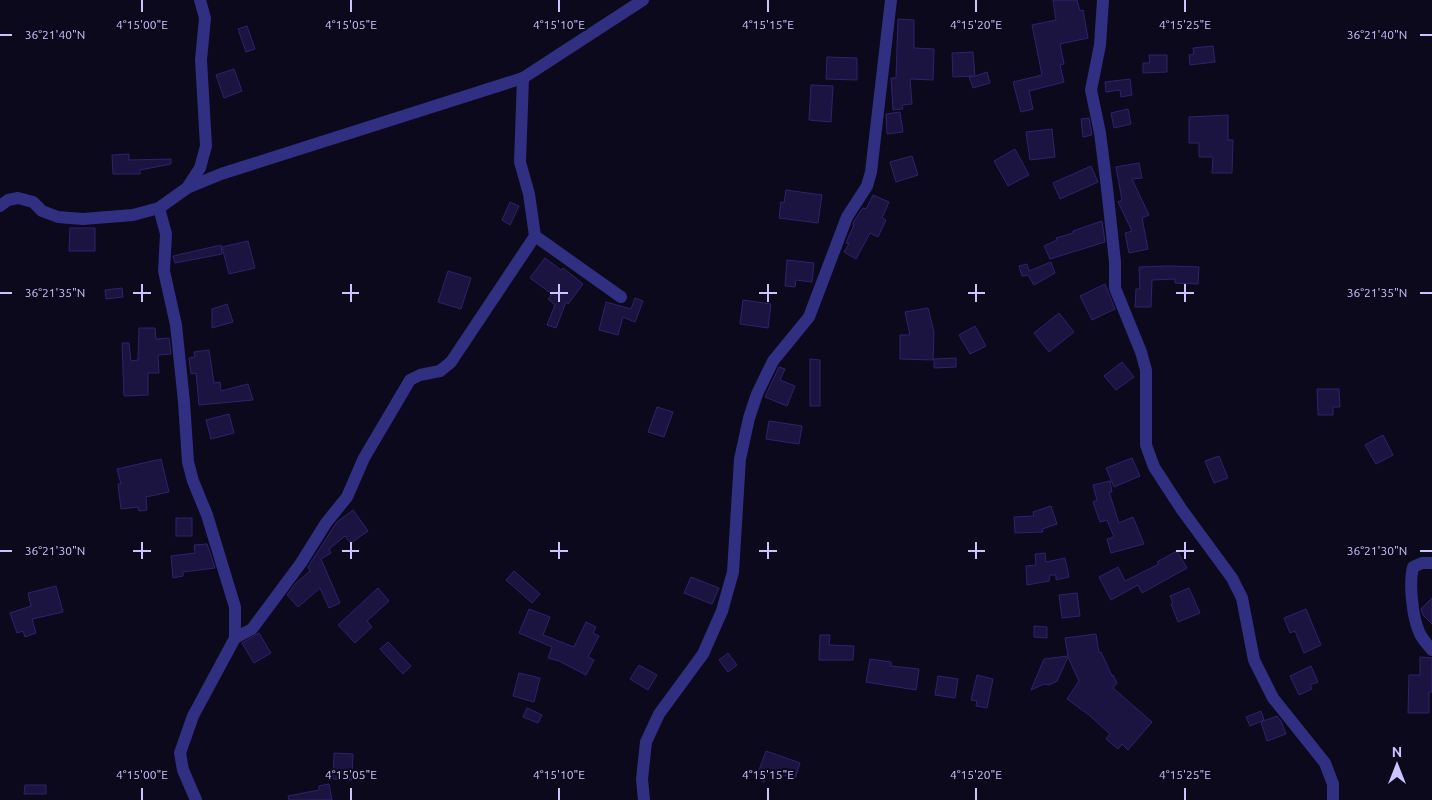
<svg xmlns="http://www.w3.org/2000/svg" width="1432" height="800" viewBox="0 0 1432 800" font-family="Ubuntu,sans-serif">
  <style>
    .building { fill: #1b1340; stroke: #30226e }
    .lines { fill: none; stroke-linecap: round; stroke-linejoin: round }
    .minor { stroke: #302f81; stroke-width: 12 }
    .ticks { fill: none; stroke: #cbc5ff; stroke-width: 2 }
    .ticks-label { font-size: 12px; text-anchor: middle; fill: #cbc5ff; stroke: #0c091d; stroke-width: 4; stroke-linejoin: round; paint-order: stroke }
  </style>
  <rect width="100%" height="100%" fill="#0c091d"/>
  <g class="building">
    <path d="M1053,0H1077L1080,11L1083,10L1088,38L1060,44L1064,64L1060,65L1064,82L1029,91L1033,109L1021,112L1013,82L1042,75L1032,25L1056,20Z"/>
    <path d="M898,19L914,20V48L934,49L933,80L910,79L912,104L902,105L903,109L893,110L891,78H896Z"/>
    <path d="M247,26L255,49L246,52L238,29Z"/>
    <path d="M1213,46L1215,62L1190,65L1189,55L1194,54L1193,48Z"/>
    <path d="M973,52L975,76L987,72L990,83L973,88L969,77L974,76L953,77L952,53Z"/>
    <path d="M1149,55H1167V72L1143,73V63H1150Z"/>
    <path d="M827,57L857,58V80L826,79Z"/>
    <path d="M234,69L242,91L224,98L216,75Z"/>
    <path d="M1130,79L1132,95L1121,97L1120,90L1106,92L1105,82Z"/>
    <path d="M811,85L833,86L831,122L809,120Z"/>
    <path d="M1128,109L1131,124L1114,128L1111,113Z"/>
    <path d="M900,112L903,132L887,134L886,114Z"/>
    <path d="M1228,115V140H1233L1232,173H1212L1213,157H1199V143H1189V117Z"/>
    <path d="M1089,118L1092,135L1083,137L1081,119Z"/>
    <path d="M1052,129L1055,157L1030,160L1026,132Z"/>
    <path d="M1015,149L1029,175L1008,186L994,161Z"/>
    <path d="M129,154V160L171,159V164L140,170V174H113L112,155Z"/>
    <path d="M912,156L918,175L896,182L890,162Z"/>
    <path d="M1139,163L1142,178L1132,179L1149,215L1142,218L1148,249L1129,253L1125,233L1132,231L1118,202L1122,200L1116,167Z"/>
    <path d="M1091,166L1098,182L1060,199L1053,183Z"/>
    <path d="M786,190L822,195L818,223L779,218L781,202L784,203Z"/>
    <path d="M873,195L889,202L882,218L886,220L878,237L870,233L856,259L844,252L849,244L846,243L854,225H853L854,221L863,208L866,209Z"/>
    <path d="M510,202L519,206L510,225L502,220Z"/>
    <path d="M1102,221L1105,242L1050,259L1044,246L1057,240L1056,238L1073,233V231Z"/>
    <path d="M70,228H95V251H69Z"/>
    <path d="M248,241L255,268L229,274L222,247Z"/>
    <path d="M221,245L222,254L175,263L173,256Z"/>
    <path d="M545,258L561,270L563,268L583,284L568,304L566,302L556,328L547,325L555,305L548,299L552,294L530,278Z"/>
    <path d="M787,260L814,263L812,282L796,280L795,287L785,286Z"/>
    <path d="M1051,262L1055,273L1034,285L1028,275L1022,276L1019,266L1027,264L1029,271Z"/>
    <path d="M1168,266L1199,267L1198,284L1175,283V279L1152,280L1151,307H1135L1136,289H1140L1139,267Z"/>
    <path d="M448,271L471,278L461,309L438,302Z"/>
    <path d="M1105,284L1115,309L1092,320L1080,296Z"/>
    <path d="M122,288L123,297L106,299L105,290Z"/>
    <path d="M635,298L643,301L635,322L623,317L618,335L599,330L606,302L631,309Z"/>
    <path d="M743,300L771,304L768,328L740,324Z"/>
    <path d="M227,304L233,322L212,328V309Z"/>
    <path d="M928,308L934,332L933,360L900,359V335H910L905,312Z"/>
    <path d="M1059,313L1074,332L1049,352L1034,333Z"/>
    <path d="M975,326L986,346L970,354L959,335Z"/>
    <path d="M139,328H155L156,339L169,338L171,354L158,355L159,373H148V395L124,396L122,343H129L131,361L138,360Z"/>
    <path d="M209,350L214,383L220,382L221,391L248,384L253,400L199,405L196,373L191,374L189,358L195,357L194,352Z"/>
    <path d="M956,358V367L934,368V359Z"/>
    <path d="M810,359L820,360V406H810Z"/>
    <path d="M1122,362L1134,377L1116,390L1104,376Z"/>
    <path d="M779,367L785,369L780,380L795,386L787,406L765,397Z"/>
    <path d="M1317,389H1339L1340,407H1333V415H1318Z"/>
    <path d="M657,407L673,412L664,437L648,432Z"/>
    <path d="M229,414L234,433L211,439L206,420Z"/>
    <path d="M769,421L802,426L799,444L766,439Z"/>
    <path d="M1383,435L1393,455L1376,464L1365,445Z"/>
    <path d="M1219,456L1228,478L1214,483L1205,461Z"/>
    <path d="M1132,458L1140,476L1114,487L1106,468Z"/>
    <path d="M161,459L169,492L146,497L147,510L139,511L138,507L121,509L118,484H121L117,469Z"/>
    <path d="M1110,481L1112,492H1109L1119,523L1133,517L1144,544L1111,553L1107,539L1114,537L1107,520L1100,522L1093,502L1097,500L1093,485Z"/>
    <path d="M1051,506L1057,524L1042,529L1043,532L1015,533L1014,517L1034,516L1033,512Z"/>
    <path d="M353,510L368,531L351,543L345,536L329,549L331,553L321,559L340,603L329,608L320,588L298,607L287,595L296,583L310,571L308,567L333,528L337,522Z"/>
    <rect x="176" y="518" width="16" height="18"/>
    <path d="M207,544L215,568L183,572V576L173,578L171,556L195,553L194,545Z"/>
    <path d="M1177,551L1187,568L1142,593L1138,585L1111,600L1099,577L1118,567L1125,581L1159,564L1157,562Z"/>
    <path d="M1045,553L1046,562L1065,558L1069,577L1056,580V575H1050L1049,581L1027,585L1026,566L1036,565L1035,554Z"/>
    <path d="M514,571L540,594L532,603L506,580Z"/>
    <path d="M691,577L719,588L712,604L684,593Z"/>
    <path d="M56,586L63,612L32,619L36,633L25,637L23,631L17,633L10,613L31,606L28,593Z"/>
    <path d="M378,588L389,601L367,621L372,627L355,643L338,625Z"/>
    <path d="M1189,588L1200,613L1178,622L1171,604L1173,603L1170,596Z"/>
    <path d="M1077,593L1080,616L1062,618L1059,595Z"/>
    <path d="M1432,598V624L1423,615L1421,609Z"/>
    <path d="M529,609L550,617L543,635L574,647L586,622L596,627L593,633L599,636L588,657L594,660L586,675L559,661L548,658L552,647L519,633Z"/>
    <path d="M1306,609L1321,645L1304,653L1295,631L1290,633L1284,618Z"/>
    <path d="M1034,626L1047,627V638L1034,637Z"/>
    <path d="M259,633L271,653L254,663L242,643Z"/>
    <path d="M1096,634L1099,653L1101,652L1112,676L1113,675L1117,683L1113,688L1152,722L1128,750L1122,744L1118,749L1106,739L1110,734L1089,715L1067,699L1079,681L1068,657L1057,681L1049,685L1044,684L1031,690L1044,659L1068,656L1065,638Z"/>
    <path d="M820,635H830L829,645L854,646L853,660H819Z"/>
    <path d="M388,642L411,666L403,674L380,649Z"/>
    <path d="M728,653L737,665L728,672L719,660Z"/>
    <path d="M1420,657L1432,658V692H1429V713H1408L1409,675H1420Z"/>
    <path d="M870,659L891,662V666L919,669L916,690L866,682Z"/>
    <path d="M639,665L657,675L648,690L630,679Z"/>
    <path d="M1311,666L1318,682L1310,685L1312,689L1299,695L1290,676Z"/>
    <path d="M519,673L540,678L534,702L513,696Z"/>
    <path d="M977,675L993,679L987,708L976,706L977,701L971,700Z"/>
    <path d="M938,676L958,679L955,698L935,695Z"/>
    <path d="M527,708L542,715L538,723L523,717Z"/>
    <path d="M1261,711L1264,720L1250,726L1246,717Z"/>
    <path d="M1277,716L1281,721L1286,734L1267,741L1261,722Z"/>
    <path d="M766,751L800,763L795,779L769,770L764,782L756,778Z"/>
    <path d="M334,753L353,754L352,780L333,779Z"/>
    <path d="M329,784L332,800H289L288,796L319,790V786Z"/>
    <path d="M25,785H46V794H24Z"/>
  </g>
  <g class="lines">
    <g class="minor">
      <path d="M1103,0L1100,45L1091,90L1100,133L1107,188L1115,262V288L1141,352L1146,370V445L1154,467L1182,510L1232,578L1242,598L1254,660L1273,698L1325,763L1333,784V800"/>
      <path d="M523,78L520,162L529,194L535,236L621,297"/>
      <path d="M187,188L221,174L523,78L643,0"/>
      <path d="M0,206L8,200L18,198L33,202L42,211L58,217L83,219L133,215L159,208L187,188L200,168L206,146L201,60L205,18L200,0"/>
      <path d="M159,208L166,234L164,271L176,325L184,402L188,462L193,481L207,515L235,607V638L193,716L180,753L183,770L196,800"/>
      <path d="M1432,563H1422L1413,567C1409,584 1412,617 1420,634C1423,640 1428,645 1432,650"/>
      <path d="M235,638L252,629L301,563L326,523L347,497L364,458L410,380L420,375L440,371L451,362L535,236"/>
      <path d="M644,800L642,779L646,742L659,714L703,654L722,611L733,572L740,459L749,418L757,394L773,361L809,317L847,217L867,186L871,172L891,0"/>
    </g>
  </g>
  <path class="ticks" d="M142,0V12M351,0V12M559,0V12M768,0V12M976,0V12M1185,0V12M0,35H12M1420,35H1432M142,284V302M351,284V302M559,284V302M768,284V302M976,284V302M1185,284V302M0,293H12M133,293H151M342,293H359M550,293H568M759,293H777M968,293H985M1176,293H1194M1420,293H1432M142,542V559M351,542V559M559,542V559M768,542V559M976,542V559M1185,542V559M0,551H12M133,551H151M342,551H359M550,551H568M759,551H777M968,551H985M1176,551H1194M1420,551H1432M142,788V800M351,788V800M559,788V800M768,788V800M976,788V800M1185,788V800"/>
  <g class="ticks-label">
    <text x="142" y="29">4°15'00"E</text>
    <text x="351" y="29">4°15'05"E</text>
    <text x="559" y="29">4°15'10"E</text>
    <text x="768" y="29">4°15'15"E</text>
    <text x="976" y="29">4°15'20"E</text>
    <text x="1185" y="29">4°15'25"E</text>
    <text x="55" y="39">36°21'40"N</text>
    <text x="1377" y="39">36°21'40"N</text>
    <text x="55" y="297">36°21'35"N</text>
    <text x="1377" y="297">36°21'35"N</text>
    <text x="55" y="555">36°21'30"N</text>
    <text x="1377" y="555">36°21'30"N</text>
    <text x="142" y="779">4°15'00"E</text>
    <text x="351" y="779">4°15'05"E</text>
    <text x="559" y="779">4°15'10"E</text>
    <text x="768" y="779">4°15'15"E</text>
    <text x="976" y="779">4°15'20"E</text>
    <text x="1185" y="779">4°15'25"E</text>
  </g>
  <g transform="translate(1397 765)" stroke="#0c091d" stroke-width="4" paint-order="stroke">
  <path d="M0-4L9 19L0 12L-9 19Z" fill="#cbc5ff"/>
  <text y="-8" font-size="14" font-weight="bold" text-anchor="middle" fill="#cbc5ff">N</text>
  </g>
</svg>
